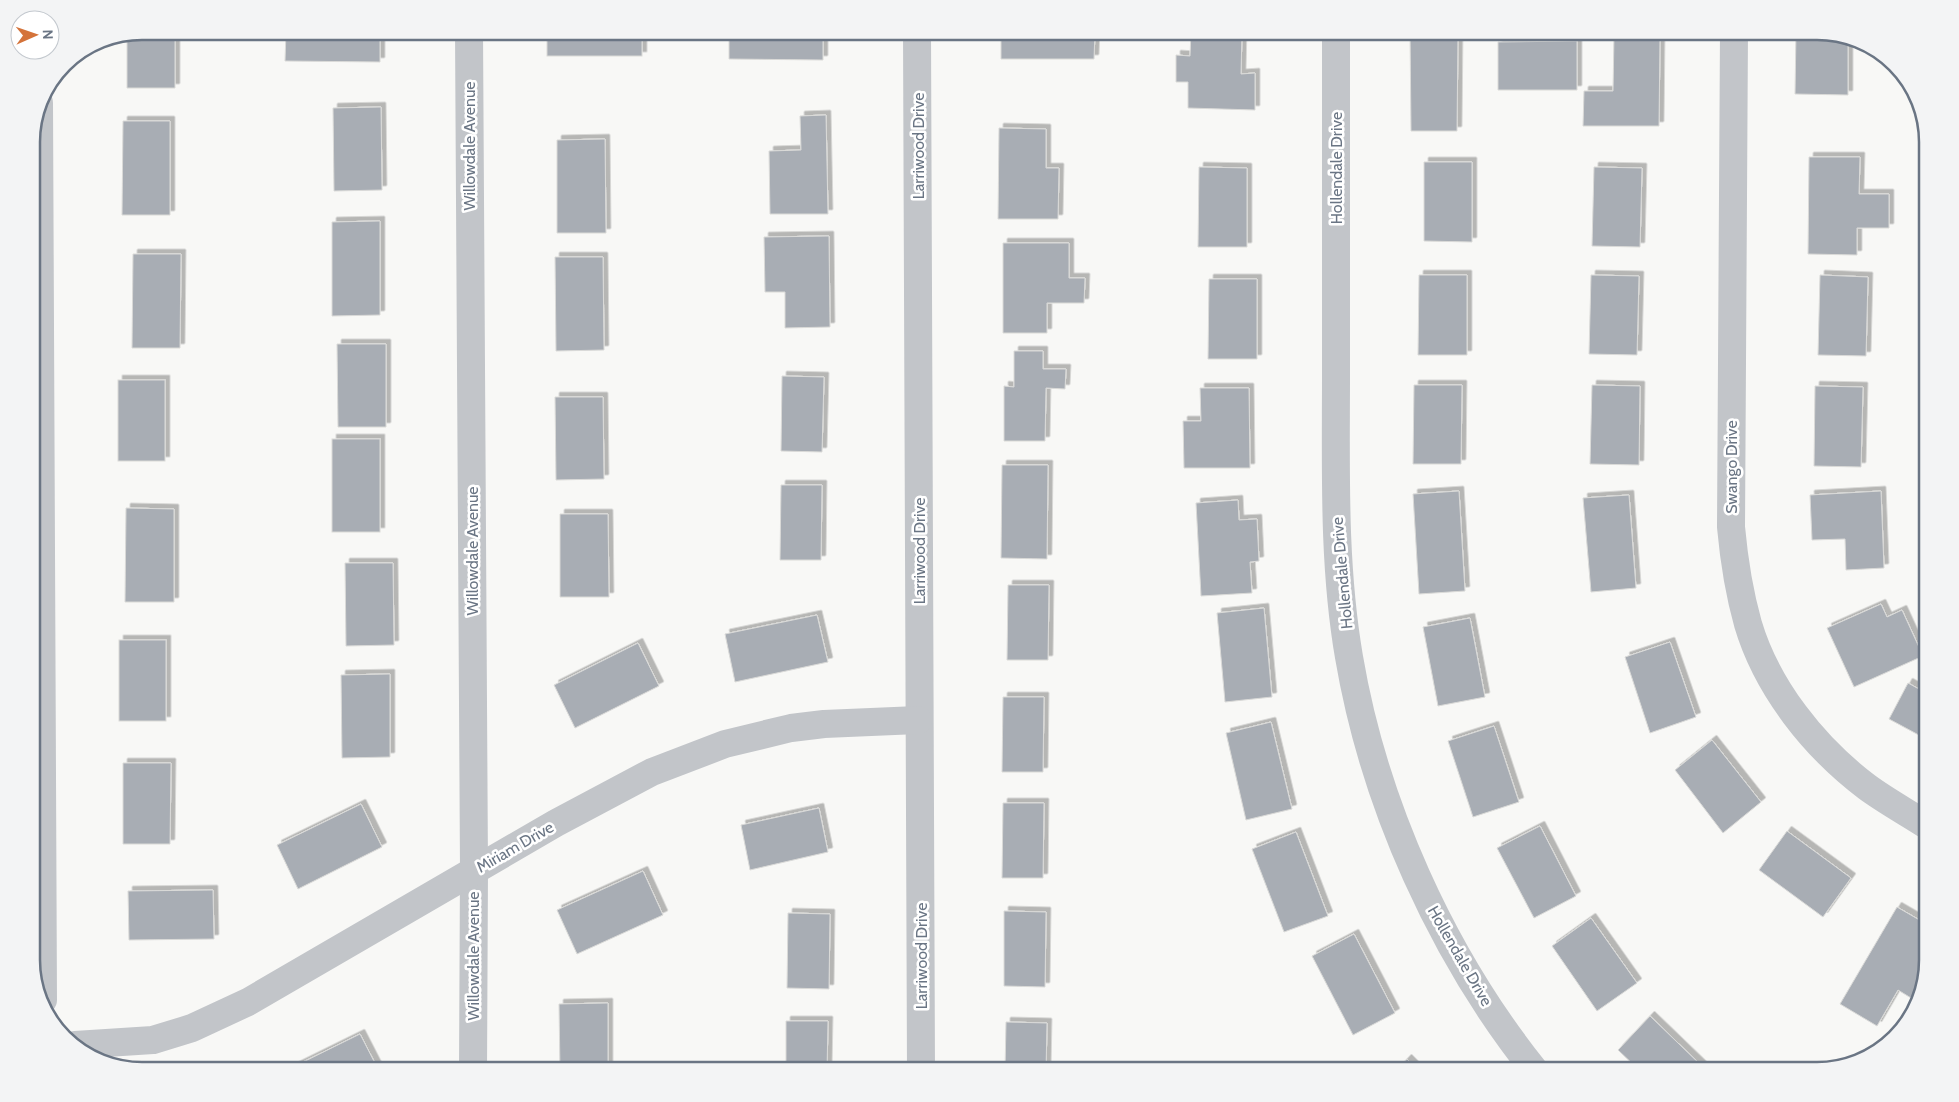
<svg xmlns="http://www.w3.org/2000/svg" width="1959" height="1102" viewBox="0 0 1959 1102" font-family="Cabin,sans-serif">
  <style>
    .building { fill: #a8adb4; stroke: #dadad8; filter: url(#shadow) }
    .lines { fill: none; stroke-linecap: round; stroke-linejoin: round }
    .minor { stroke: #c2c5c9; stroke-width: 28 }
    .labels { text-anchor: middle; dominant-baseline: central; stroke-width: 5; stroke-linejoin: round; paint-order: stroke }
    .street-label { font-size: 16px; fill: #6a7584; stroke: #fff }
    .rim { fill: none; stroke: #6a7584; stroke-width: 2.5 }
  </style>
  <defs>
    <filter id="shadow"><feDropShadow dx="4.5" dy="-4.5" stdDeviation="0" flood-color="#0004"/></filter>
  </defs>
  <rect width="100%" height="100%" fill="#f8f8f6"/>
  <g class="building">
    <path d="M142,31H175V88H127V34Z"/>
    <path d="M286,31H380V62L285,61Z"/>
    <rect x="547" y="31" width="95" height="25"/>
    <path d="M729,31H823V60L729,59Z"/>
    <path d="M1001,31H1095L1094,59H1001Z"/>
    <path d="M1191,31H1242L1241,74L1255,73V110L1188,108V82H1176V55L1190,56Z"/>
    <path d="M1410,31H1458L1457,131H1411Z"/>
    <path d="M1796,31H1817L1848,40V95L1795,94Z"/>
    <path d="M1614,35L1660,36L1659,126H1583L1584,91H1613Z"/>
    <path d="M1577,41V90H1498V42Z"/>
    <path d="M381,107L382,190L334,191L333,108Z"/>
    <path d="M826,115L828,214H770L769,151L801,150L800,116Z"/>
    <path d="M123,121H170V215H122Z"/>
    <path d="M999,128L1046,129V168H1059L1058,219H998Z"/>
    <path d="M605,139L606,233H557V140Z"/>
    <path d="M1809,157H1860L1859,194H1889V228H1857V255L1808,254Z"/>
    <path d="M1424,162H1472V242L1424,241Z"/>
    <path d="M1199,167L1247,168V247H1198Z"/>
    <path d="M1594,167L1642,168L1640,247L1592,246Z"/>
    <path d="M380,221V315L332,316V222Z"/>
    <path d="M829,236L830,327L785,328V292H765L764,237Z"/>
    <path d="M1003,243H1069V278H1085L1084,303H1047V333H1003Z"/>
    <path d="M133,254H181L180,348H132Z"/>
    <path d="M555,257H603L604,350L556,351Z"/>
    <path d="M1419,275H1467V355H1418Z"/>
    <path d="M1591,275L1639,276L1637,355L1589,354Z"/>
    <path d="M1820,275L1868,277L1866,356L1818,355Z"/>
    <path d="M1209,279H1257V359H1208Z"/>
    <path d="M337,344H386V427H338Z"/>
    <path d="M1014,351H1043V369H1066L1065,389L1046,388L1045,441H1004V386L1014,387Z"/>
    <path d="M782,376L824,377L822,452L781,451Z"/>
    <rect x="118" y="380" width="47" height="81"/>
    <path d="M1414,385H1462L1461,464H1413Z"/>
    <path d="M1592,385L1640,386L1639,465L1590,464Z"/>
    <path d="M1815,386L1863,387L1861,467L1814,466Z"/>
    <path d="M1200,388H1249L1250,468H1184L1183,421H1201Z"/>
    <path d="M555,397H603L604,479L556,480Z"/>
    <rect x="332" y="439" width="48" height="93"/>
    <path d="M1002,465H1048L1047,559L1001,558Z"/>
    <path d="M781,485H822L821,560H780Z"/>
    <path d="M1459,491L1465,591L1419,594L1413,494Z"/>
    <path d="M1881,491L1884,568L1846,570L1845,539L1812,540L1810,495Z"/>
    <path d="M1629,495L1636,588L1591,592L1583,498Z"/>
    <path d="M1238,500L1239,520L1257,519L1259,561L1250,562L1252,593L1201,596L1196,503Z"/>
    <path d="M126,508L174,509V602H125Z"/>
    <path d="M560,514H608L609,597H560Z"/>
    <path d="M345,563H393L394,645L346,646Z"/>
    <path d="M1008,585H1049L1048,660H1007Z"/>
    <path d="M1881,604L1887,617L1902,610L1923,656L1854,687L1827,628Z"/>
    <path d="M1264,608L1272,697L1225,702L1217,613Z"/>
    <path d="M817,615L828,662L735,682L725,634Z"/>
    <path d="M1470,618L1485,697L1438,706L1423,627Z"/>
    <rect x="119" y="640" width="47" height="81"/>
    <path d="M1670,642L1696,717L1650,733L1625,657Z"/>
    <path d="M638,643L659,686L575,728L554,685Z"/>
    <path d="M390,674V757L342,758L341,675Z"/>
    <path d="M1908,683L1928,694V740L1889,719Z"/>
    <path d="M1003,697H1044L1043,772H1002Z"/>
    <path d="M1271,722L1292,809L1246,820L1226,733Z"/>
    <path d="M1494,726L1519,802L1473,817L1448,741Z"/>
    <path d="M1712,740L1761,802L1723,833L1675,770Z"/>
    <path d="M123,763H171L170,844H123Z"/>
    <path d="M1003,803H1044L1043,878H1002Z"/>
    <path d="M361,804L382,847L298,889L277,845Z"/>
    <path d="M819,808L828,852L750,870L741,825Z"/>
    <path d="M1540,826L1576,896L1534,918L1497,848Z"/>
    <path d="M1787,831L1851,878L1823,917L1759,870Z"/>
    <path d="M1296,832L1328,916L1284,932L1252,849Z"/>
    <path d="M643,871L663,915L577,954L557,910Z"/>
    <path d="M213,890L214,939L129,940L128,891Z"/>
    <path d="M1897,907L1928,925V943L1921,954L1928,960L1923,977L1911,998L1898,990L1877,1026L1840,1004Z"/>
    <path d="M1004,911L1046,912L1045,987L1004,986Z"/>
    <path d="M788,913L830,914L829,989L787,988Z"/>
    <path d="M1591,918L1637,983L1597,1011L1552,946Z"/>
    <path d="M1354,934L1395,1013L1353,1035L1312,956Z"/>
    <path d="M608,1003V1071H560L559,1004Z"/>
    <path d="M1650,1016L1707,1071H1640L1618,1050Z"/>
    <path d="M786,1021H828L827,1071H786Z"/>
    <path d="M1006,1022L1047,1023L1046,1071H1005Z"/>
    <path d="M360,1034L379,1071H285Z"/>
    <path d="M1407,1059L1419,1071H1396Z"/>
  </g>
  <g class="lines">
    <g class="minor">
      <path d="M469,31L474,870L473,1071"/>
      <path d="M917,31L921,1071"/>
      <path d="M1336,31C1336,146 1336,260 1336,375C1336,469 1333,564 1349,657C1374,804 1442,955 1535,1071"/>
      <path d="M1734,31L1731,527C1734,560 1739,592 1748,624C1767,688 1814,747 1867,787C1886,801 1908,813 1928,826"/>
      <path d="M39,103L43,1000"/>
      <path d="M75,1045L153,1040L192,1028L248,1002L556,823L652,772L725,744L791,728L824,724L918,720"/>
    </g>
  </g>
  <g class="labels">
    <g class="street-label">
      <text transform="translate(469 146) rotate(-90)">Willowdale Avenue</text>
      <text transform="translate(918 146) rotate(-90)">Larriwood Drive</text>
      <text transform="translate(1336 168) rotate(-90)">Hollendale Drive</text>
      <text transform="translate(1731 467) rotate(-90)">Swango Drive</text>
      <text transform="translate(472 551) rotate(-90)">Willowdale Avenue</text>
      <text transform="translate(919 551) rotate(-90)">Larriwood Drive</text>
      <text transform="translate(1342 573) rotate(-95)">Hollendale Drive</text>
      <text transform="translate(515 847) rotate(-30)">Miriam Drive</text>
      <text transform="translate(473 956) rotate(-90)">Willowdale Avenue</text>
      <text transform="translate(921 956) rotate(-90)">Larriwood Drive</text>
      <text transform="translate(1460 956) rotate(60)">Hollendale Drive</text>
    </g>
  </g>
  <path d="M0 0H1959V1102H0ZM142 40H1817A102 102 0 0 1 1919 142V960A102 102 0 0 1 1817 1062H142A102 102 0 0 1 40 960V142A102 102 0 0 1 142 40Z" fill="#f3f4f5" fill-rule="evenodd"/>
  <path class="rim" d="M142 40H1817A102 102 0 0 1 1919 142V960A102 102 0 0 1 1817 1062H142A102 102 0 0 1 40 960V142A102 102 0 0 1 142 40Z"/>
  <g transform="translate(35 35) rotate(88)"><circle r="24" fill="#ffffff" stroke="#c3c8ce"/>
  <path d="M0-4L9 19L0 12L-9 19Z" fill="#d4733a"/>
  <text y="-8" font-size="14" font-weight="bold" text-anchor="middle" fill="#6a7584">N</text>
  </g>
</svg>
